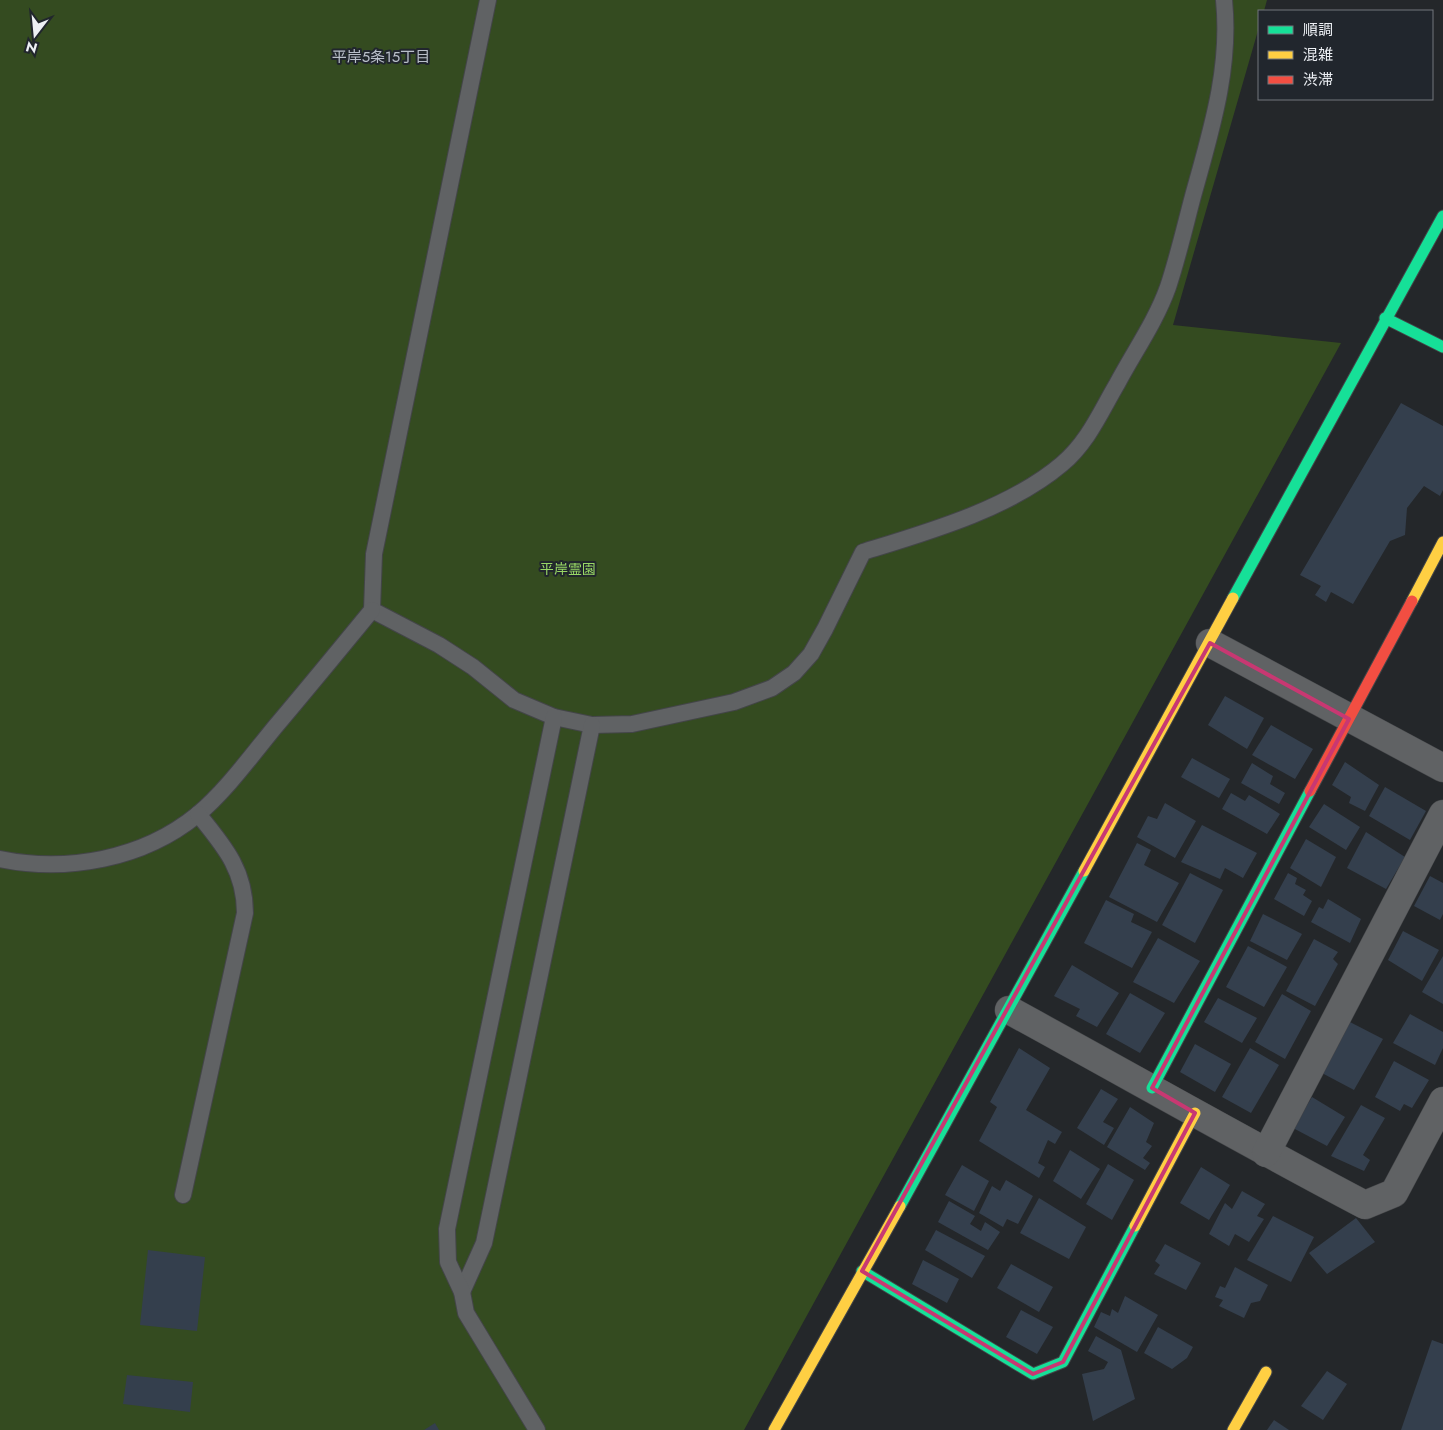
<svg xmlns="http://www.w3.org/2000/svg" width="1443" height="1430" viewBox="0 0 1443 1430" font-family="Jost,'Noto Sans JP',sans-serif">
  <style>
    .green { fill: #344b20 }
    .building { fill: #343f4d }
    .lines { fill: none; stroke-linecap: round; stroke-linejoin: round }
    .lane-casing { stroke: #434548; stroke-width: 18 }
    .street-casing { stroke: #434548; stroke-width: 29 }
    .fast-casing { stroke: #434548; stroke-width: 13 }
    .slow-casing { stroke: #434548; stroke-width: 13 }
    .jam-casing { stroke: #434548; stroke-width: 13 }
    .lane { stroke: #606264; stroke-width: 16 }
    .street { stroke: #606264; stroke-width: 28 }
    .fast { stroke: #16e098; stroke-width: 11 }
    .slow { stroke: #ffcf43; stroke-width: 11 }
    .jam { stroke: #f24e42; stroke-width: 11 }
    .marked { fill: none; stroke: #c83872; stroke-width: 4; stroke-linejoin: round }
    .labels { text-anchor: middle; dominant-baseline: central; stroke-width: 4; stroke-linejoin: round; paint-order: stroke }
    .park-label { font-size: 14px; fill: #98d765; stroke: #21262d }
    .neighbourhood-label { font-size: 15px; fill: #b9bfc9; stroke: #21262d }
  </style>
  <rect width="100%" height="100%" fill="#24272a"/>
  <path class="green" d="M0,0H1267L1264,11H1259V27L1173,325L1341,343L744,1430H0Z"/>
  <g class="building">
    <path d="M1401,403L1443,426V490L1440,496L1424,486L1407,508L1405,535L1390,541L1353,604L1331,592L1326,602L1315,595L1321,586L1300,575Z"/>
    <path d="M1225,696L1264,718L1247,749L1208,725Z"/>
    <path d="M1271,725L1313,749L1295,779L1252,755Z"/>
    <path d="M1192,758L1230,779L1219,798L1181,777Z"/>
    <path d="M1345,762L1379,785L1365,811L1349,803L1351,797L1332,785Z"/>
    <path d="M1252,763L1273,776L1270,784L1285,793L1279,804L1241,783Z"/>
    <path d="M1385,787L1426,811L1410,840L1369,816Z"/>
    <path d="M1231,793L1245,801L1249,795L1280,814L1267,834L1222,809Z"/>
    <path d="M1165,803L1196,821L1175,858L1137,837L1148,816L1157,819Z"/>
    <path d="M1324,804L1360,827L1346,850L1309,827Z"/>
    <path d="M1202,825L1257,853L1243,878L1225,868L1220,879L1181,862Z"/>
    <path d="M1366,832L1405,857L1386,889L1347,868Z"/>
    <path d="M1306,839L1336,857L1321,887L1290,868Z"/>
    <path d="M1137,843L1151,850L1144,865L1179,883L1157,922L1109,897Z"/>
    <path d="M1190,873L1223,890L1195,943L1162,925Z"/>
    <path d="M1288,873L1297,878L1295,884L1306,890L1303,895L1312,901L1304,916L1274,899Z"/>
    <path d="M1430,876L1443,883V914L1440,920L1414,906Z"/>
    <path d="M1328,899L1361,919L1350,943L1311,922L1319,907L1323,909Z"/>
    <path d="M1106,900L1134,914L1131,922L1152,932L1132,968L1084,943Z"/>
    <path d="M1263,914L1302,934L1287,960L1250,941Z"/>
    <path d="M1403,931L1439,950L1422,981L1388,960Z"/>
    <path d="M1158,938L1200,961L1174,1003L1133,982Z"/>
    <path d="M1314,939L1338,952L1333,959L1338,964L1315,1006L1286,991Z"/>
    <path d="M1248,946L1287,967L1264,1007L1226,987Z"/>
    <path d="M1443,956V1004L1422,992Z"/>
    <path d="M1072,965L1119,993L1097,1027L1076,1016L1080,1009L1054,996Z"/>
    <path d="M1130,993L1165,1013L1140,1053L1106,1034Z"/>
    <path d="M1282,994L1311,1011L1285,1059L1255,1042Z"/>
    <path d="M1218,998L1257,1018L1242,1043L1204,1022Z"/>
    <path d="M1410,1014L1443,1032V1048L1435,1065L1393,1043Z"/>
    <path d="M1348,1021L1383,1039L1354,1090L1320,1072Z"/>
    <path d="M1195,1044L1231,1064L1215,1092L1180,1072Z"/>
    <path d="M1019,1048L1050,1068L1026,1110L1062,1132L1055,1144L1048,1140L1038,1163L1045,1167L1039,1178L979,1141L997,1107L990,1102Z"/>
    <path d="M1250,1048L1279,1065L1251,1113L1222,1097Z"/>
    <path d="M1394,1061L1429,1080L1412,1108L1404,1104L1400,1111L1375,1097Z"/>
    <path d="M1101,1089L1118,1099L1103,1122L1114,1128L1104,1145L1077,1128Z"/>
    <path d="M1312,1097L1345,1117L1327,1146L1293,1128Z"/>
    <path d="M1361,1105L1385,1118L1363,1155L1370,1160L1364,1171L1331,1156Z"/>
    <path d="M1130,1107L1154,1123L1146,1142L1152,1146L1143,1158L1150,1163L1145,1170L1107,1147Z"/>
    <path d="M1070,1150L1100,1169L1081,1199L1053,1181Z"/>
    <path d="M1108,1164L1134,1180L1112,1220L1086,1204Z"/>
    <path d="M962,1165L989,1181L974,1211L945,1195Z"/>
    <path d="M1201,1167L1230,1185L1209,1220L1180,1203Z"/>
    <path d="M1006,1180L1033,1196L1018,1224L1007,1219L1003,1227L979,1213L992,1186L1000,1191Z"/>
    <path d="M1242,1191L1265,1204L1257,1216L1264,1219L1249,1242L1235,1234L1229,1246L1209,1234L1225,1203L1232,1209Z"/>
    <path d="M1039,1198L1086,1227L1069,1259L1020,1233Z"/>
    <path d="M949,1201L975,1216L970,1224L981,1231L985,1222L1000,1232L988,1250L938,1222Z"/>
    <path d="M1273,1216L1314,1237L1291,1282L1247,1260Z"/>
    <path d="M1356,1218L1375,1242L1327,1274L1309,1253Z"/>
    <path d="M936,1230L985,1256L972,1278L925,1250Z"/>
    <path d="M1165,1244L1201,1263L1186,1290L1154,1274L1160,1265L1155,1261Z"/>
    <path d="M148,1250L205,1257L197,1331L140,1325Z"/>
    <path d="M923,1260L959,1279L947,1303L912,1284Z"/>
    <path d="M1011,1264L1053,1287L1039,1312L997,1288Z"/>
    <path d="M1235,1267L1268,1285L1260,1301L1251,1303L1244,1318L1219,1306L1223,1300L1215,1297L1220,1286L1225,1288Z"/>
    <path d="M1125,1296L1158,1315L1137,1352L1094,1327L1101,1312L1110,1316L1112,1309L1118,1313Z"/>
    <path d="M1021,1310L1053,1327L1037,1354L1006,1337Z"/>
    <path d="M1158,1327L1193,1347L1187,1358L1172,1369L1144,1353Z"/>
    <path d="M1096,1336L1121,1350L1135,1399L1093,1421L1082,1374L1104,1369L1108,1362L1088,1351Z"/>
    <path d="M1432,1340L1443,1344V1430H1401Z"/>
    <path d="M1327,1371L1347,1384L1323,1420L1301,1406Z"/>
    <path d="M127,1375L193,1382L190,1412L123,1404Z"/>
    <path d="M1274,1420L1289,1430H1267Z"/>
    <path d="M435,1423L439,1430H424Z"/>
  </g>
  <g class="lines">
    <defs>
      <g id="lane">
        <path d="M488,0L374,554L372,610L439,645L473,667L514,700L554,717L592,725L632,724L734,702L772,688L794,673L811,654L825,629L863,552C928,532 1009,509 1062,464C1088,442 1100,413 1117,384C1134,352 1156,321 1168,287C1178,257 1185,226 1193,196C1211,131 1231,68 1224,0"/>
        <path d="M0,859C67,873 143,859 197,815C225,792 252,755 275,727C308,688 340,649 372,610"/>
        <path d="M183,1195L245,913C245,870 224,846 198,814"/>
        <path d="M462,1292L484,1243L592,725"/>
        <path d="M537,1430L466,1313L462,1292L448,1262L447,1229L554,717"/>
      </g>
      <g id="street">
        <path d="M1210,643L1443,768"/>
        <path d="M1009,1010C1128,1075 1245,1142 1365,1205L1394,1193L1443,1101"/>
        <path d="M1266,1153L1443,814"/>
      </g>
      <g id="fast">
        <path d="M1385,318L1443,347"/>
        <path d="M1233,598L1443,216"/>
        <path d="M1152,1088L1310,791"/>
        <path d="M900,1206L1084,871"/>
        <path d="M862,1271L1033,1374L1063,1362L1135,1226"/>
      </g>
      <g id="slow">
        <path d="M1412,601L1443,542"/>
        <path d="M1084,871L1233,598"/>
        <path d="M1135,1226L1195,1113"/>
        <path d="M774,1430L900,1206"/>
        <path d="M1233,1430L1266,1372"/>
      </g>
      <path id="jam" d="M1310,791L1412,601"/>
    </defs>
    <use href="#lane" class="lane-casing"/>
    <use href="#street" class="street-casing"/>
    <use href="#fast" class="fast-casing"/>
    <use href="#slow" class="slow-casing"/>
    <use href="#jam" class="jam-casing"/>
    <use href="#lane" class="lane"/>
    <use href="#street" class="street"/>
    <use href="#fast" class="fast"/>
    <use href="#slow" class="slow"/>
    <use href="#jam" class="jam"/>
  </g>
  <path class="marked" d="M1210,643L1349,719L1152,1088L1195,1113L1063,1362L1033,1374L862,1271Z"/>
  <g class="labels">
    <g class="park-label">
      <text x="568" y="569">平岸霊園</text>
    </g>
    <g class="neighbourhood-label">
      <text x="381" y="57">平岸5条15丁目</text>
    </g>
  </g>
  <rect x="1258" y="10" width="175" height="90" fill="#21262d" stroke="#73777d"/>
  <rect x="1268" y="26" width="25" height="8" fill="#16e098" stroke="#73777d"/>
  <text x="1303" y="35" font-size="15" fill="#edf0f5">順調</text>
  <rect x="1268" y="51" width="25" height="8" fill="#ffcf43" stroke="#73777d"/>
  <text x="1303" y="60" font-size="15" fill="#edf0f5">混雑</text>
  <rect x="1268" y="76" width="25" height="8" fill="#f24e42" stroke="#73777d"/>
  <text x="1303" y="85" font-size="15" fill="#edf0f5">渋滞</text>
  <g transform="translate(35 35) rotate(196)" stroke="#21262d" stroke-width="4" paint-order="stroke">
  <path d="M0-4L9 19L0 12L-9 19Z" fill="#edf0f5"/>
  <text y="-8" font-size="14" font-weight="bold" text-anchor="middle" fill="#edf0f5">N</text>
  </g>
</svg>
